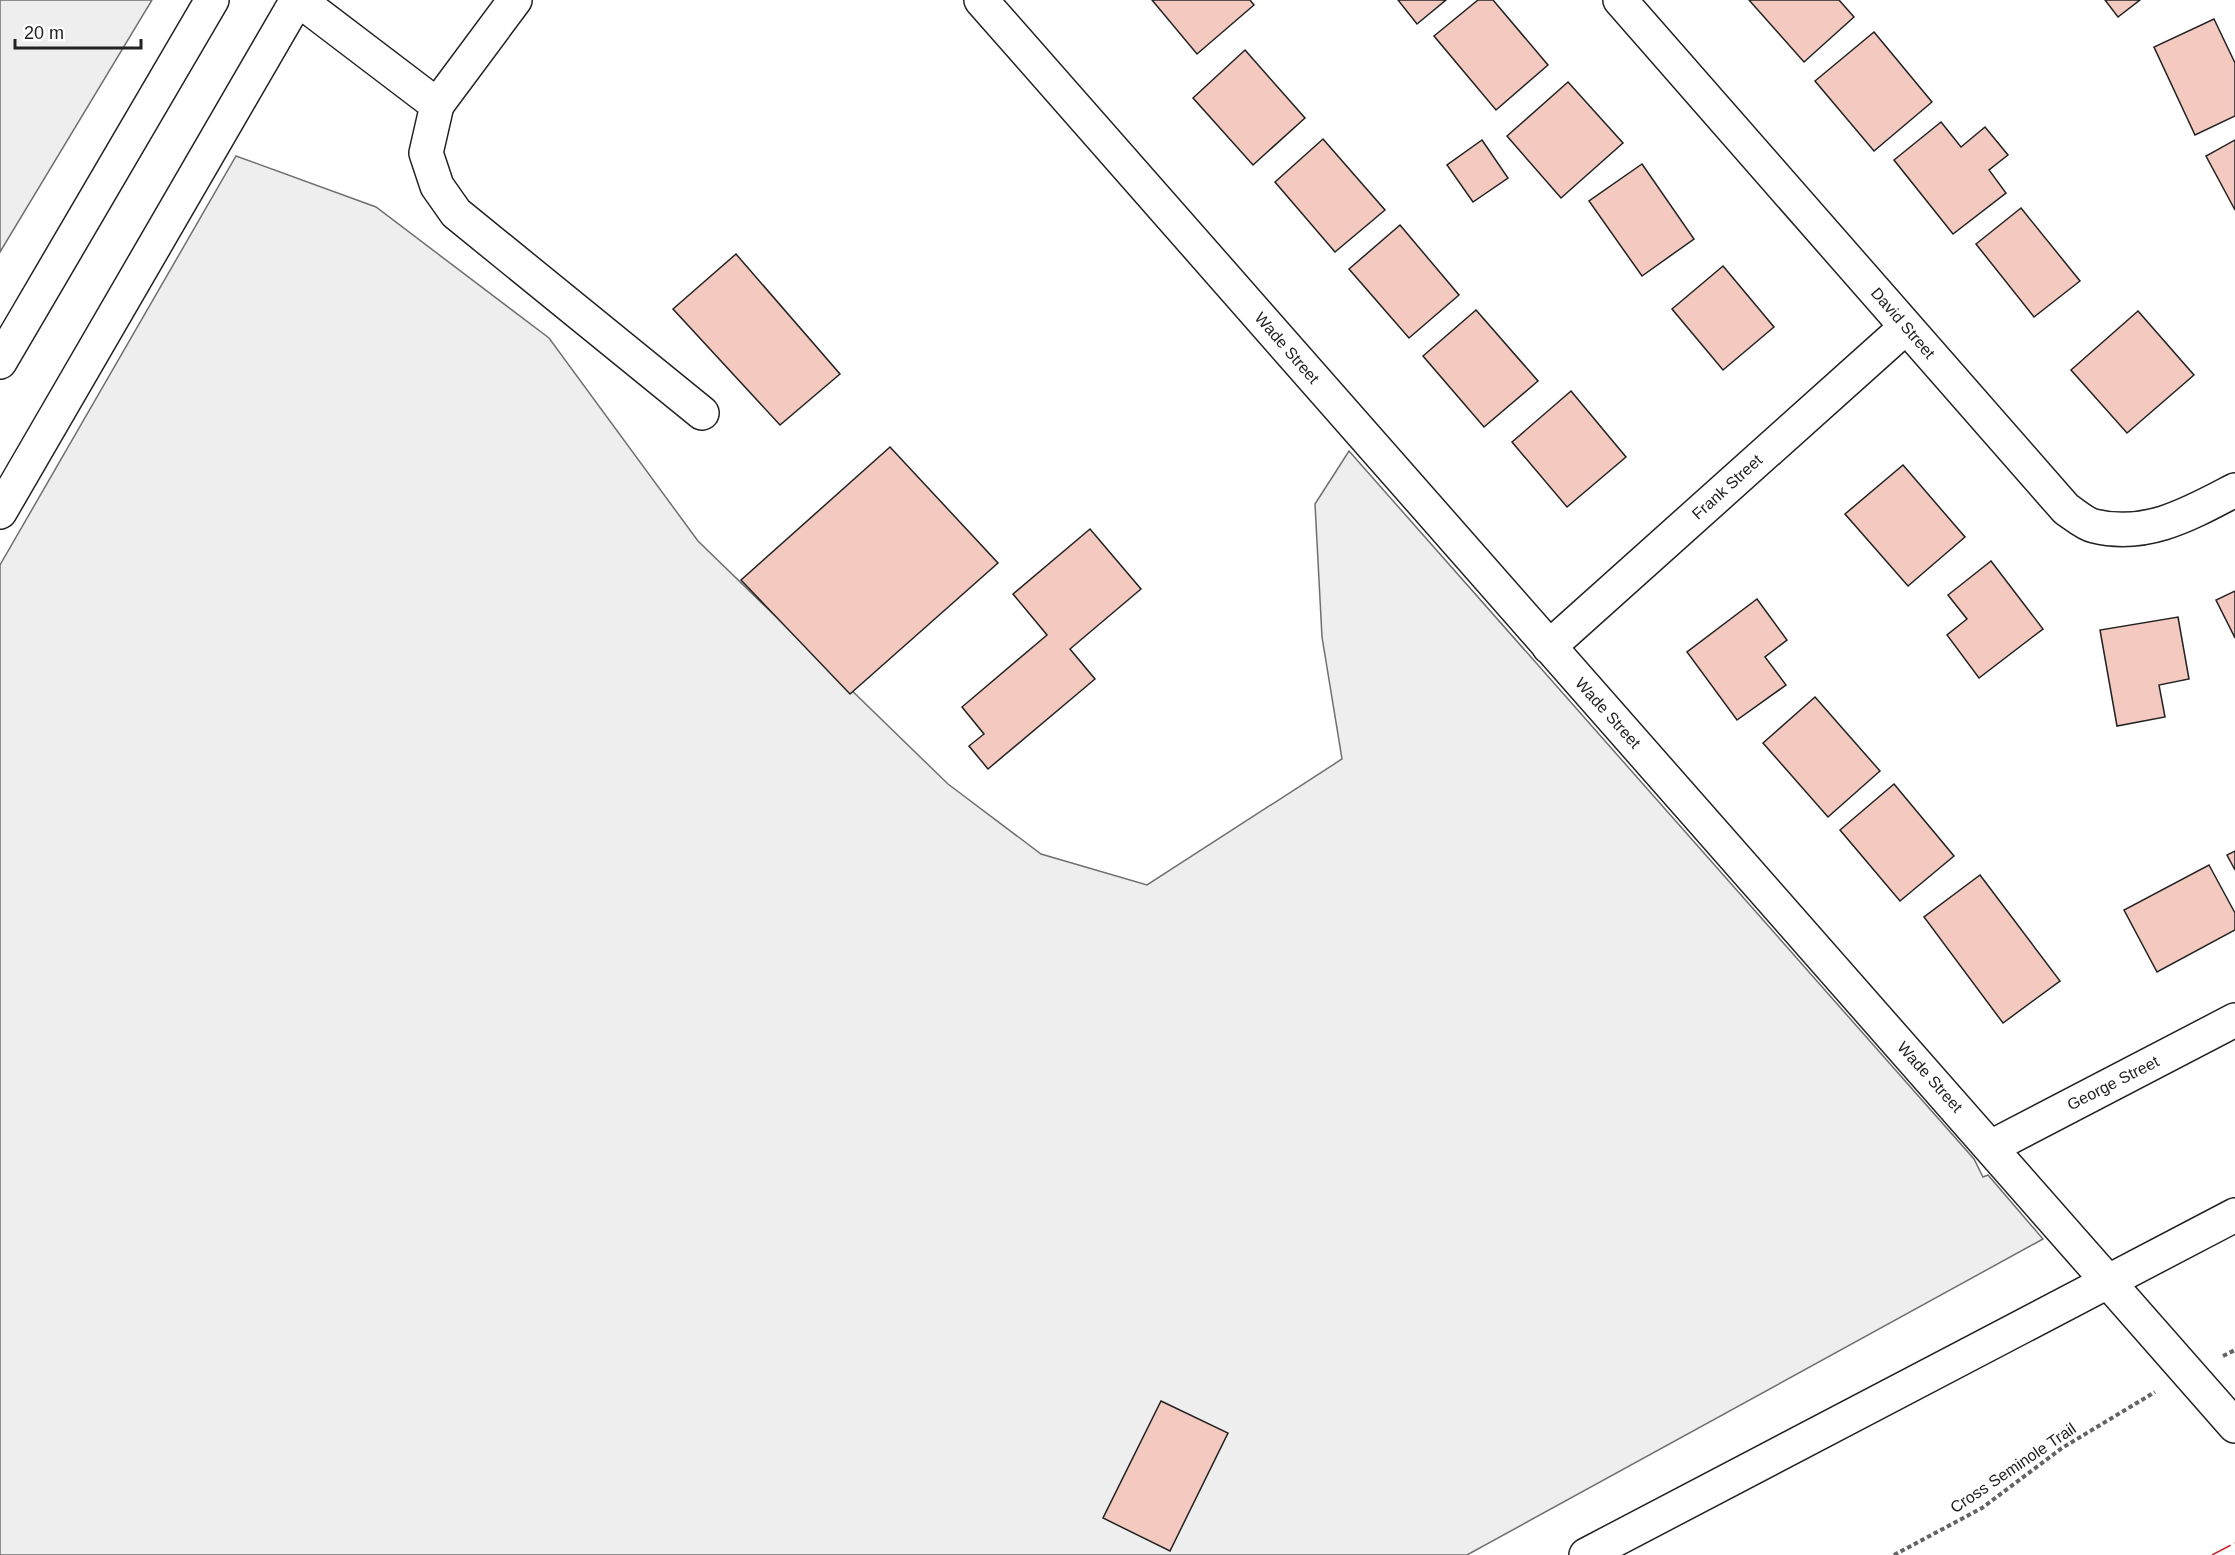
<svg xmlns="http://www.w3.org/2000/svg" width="2235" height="1555" viewBox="0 0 2235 1555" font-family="Helvetica,sans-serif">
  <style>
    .green { fill: #eee; stroke: #6f6f6f; stroke-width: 1.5 }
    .building { fill: #f3c9c0; stroke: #222; stroke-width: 1.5 }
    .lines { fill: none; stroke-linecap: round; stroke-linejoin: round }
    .minor-casing { stroke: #222; stroke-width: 36 }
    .major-casing { stroke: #222; stroke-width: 36 }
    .path { stroke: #646464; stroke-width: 4; stroke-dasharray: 4.5 3; stroke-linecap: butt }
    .minor { stroke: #fff; stroke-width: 33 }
    .major { stroke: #fff; stroke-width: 33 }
    .power { stroke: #c62828; stroke-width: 1.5; stroke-dasharray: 21 4.5 3 4.5; stroke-linecap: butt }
    .labels { text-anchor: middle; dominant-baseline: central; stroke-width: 4.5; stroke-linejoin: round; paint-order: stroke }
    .street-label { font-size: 16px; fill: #222; stroke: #fff }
  </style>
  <rect width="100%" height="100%" fill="#fff"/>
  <g class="green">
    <path d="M0,0H152L0,252Z"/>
    <path d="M236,156L376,207L549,338L698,541L948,784L1041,854L1147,885L1342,759L1322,637L1315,504L1349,451L1974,1159L1983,1177L1988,1175L2043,1239L1467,1555H0V565Z"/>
  </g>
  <g class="building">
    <path d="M1152,0H1250L1254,5L1197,54Z"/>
    <path d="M1398,0H1446L1417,24Z"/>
    <path d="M1478,0H1493L1548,65L1496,110L1434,36Z"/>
    <path d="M1749,0H1839L1854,17L1804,62Z"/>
    <path d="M2105,0H2140L2118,17Z"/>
    <path d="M2214,19L2235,63V116L2195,135L2154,47Z"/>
    <path d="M1874,32L1932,102L1874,151L1815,81Z"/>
    <path d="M1245,50L1305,118L1253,165L1193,98Z"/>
    <path d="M1568,82L1623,143L1561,198L1507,136Z"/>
    <path d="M1941,122L1961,147L1985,127L2008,155L1989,170L2006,193L1953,234L1894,160Z"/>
    <path d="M1323,139L1385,210L1335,252L1275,182Z"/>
    <path d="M1482,140L1508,178L1473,202L1447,165Z"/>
    <path d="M2235,140V210L2206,156Z"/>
    <path d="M1642,164L1694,239L1642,276L1589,201Z"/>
    <path d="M2021,208L2080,281L2034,317L1976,244Z"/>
    <path d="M1400,225L1459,295L1409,338L1349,269Z"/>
    <path d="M736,254L840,374L780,425L673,309Z"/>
    <path d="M1723,266L1774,327L1723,370L1672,309Z"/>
    <path d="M1476,310L1538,381L1484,427L1423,356Z"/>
    <path d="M2138,311L2194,375L2127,433L2071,370Z"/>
    <path d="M1571,391L1626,457L1567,507L1512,442Z"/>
    <path d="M890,447L998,563L850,694L741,580Z"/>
    <path d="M1903,465L1965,537L1908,586L1845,514Z"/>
    <path d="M1090,529L1141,589L1070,649L1095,679L988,769L969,746L984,734L962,707L1047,635L1013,594Z"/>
    <path d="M1991,561L2043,629L1979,678L1947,635L1967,619L1948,595Z"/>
    <path d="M2235,591V638L2216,600Z"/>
    <path d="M1757,599L1787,640L1765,657L1786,685L1737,720L1687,652Z"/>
    <path d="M2178,617L2189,679L2159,685L2165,717L2117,726L2100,630Z"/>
    <path d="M1815,697L1880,771L1828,817L1763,743Z"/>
    <path d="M1894,784L1954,856L1900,901L1840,830Z"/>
    <path d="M2235,851V870L2227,855Z"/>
    <path d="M2209,865L2235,913V930L2157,972L2124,910Z"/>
    <path d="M1980,875L2060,981L2003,1023L1924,917Z"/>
    <path d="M1161,1401L1228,1433L1170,1551L1103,1518Z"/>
  </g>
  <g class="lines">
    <defs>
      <g id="minor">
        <path d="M299,0L437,105L426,153L437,186L456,213L702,413"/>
        <path d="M981,0L2235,1426"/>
        <path d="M1620,0L2066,509C2075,515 2085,524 2094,526C2147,539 2191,513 2235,490"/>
        <path d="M437,105L515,0"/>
        <path d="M1549,647L1906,327"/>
        <path d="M1991,1147L2235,1020"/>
      </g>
      <g id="major">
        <path d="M0,362L212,0"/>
        <path d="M0,512L297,0"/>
        <path d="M1586,1555L2235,1215"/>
      </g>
    </defs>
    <use href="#minor" class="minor-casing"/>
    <use href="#major" class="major-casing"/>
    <g class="path">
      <path d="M2223,1356L2235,1350"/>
      <path d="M1894,1555L1982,1508L2062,1448L2155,1392"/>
    </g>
    <use href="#minor" class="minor"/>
    <use href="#major" class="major"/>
    <path class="power" d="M2212,1555L2235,1543"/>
  </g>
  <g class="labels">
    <g class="street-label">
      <text transform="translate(1903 323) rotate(49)">David Street</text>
      <text transform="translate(1287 348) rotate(49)">Wade Street</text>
      <text transform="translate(1727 487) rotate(-42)">Frank Street</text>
      <text transform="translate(1608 713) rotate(48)">Wade Street</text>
      <text transform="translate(1930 1077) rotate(48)">Wade Street</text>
      <text transform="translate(2113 1083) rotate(-27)">George Street</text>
      <text transform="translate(2013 1468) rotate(-34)">Cross Seminole Trail</text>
    </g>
  </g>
  <path d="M15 39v9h126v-9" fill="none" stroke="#222222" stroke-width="3"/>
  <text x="24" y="39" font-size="18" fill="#222222" stroke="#ffffff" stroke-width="4.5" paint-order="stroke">20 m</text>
</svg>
